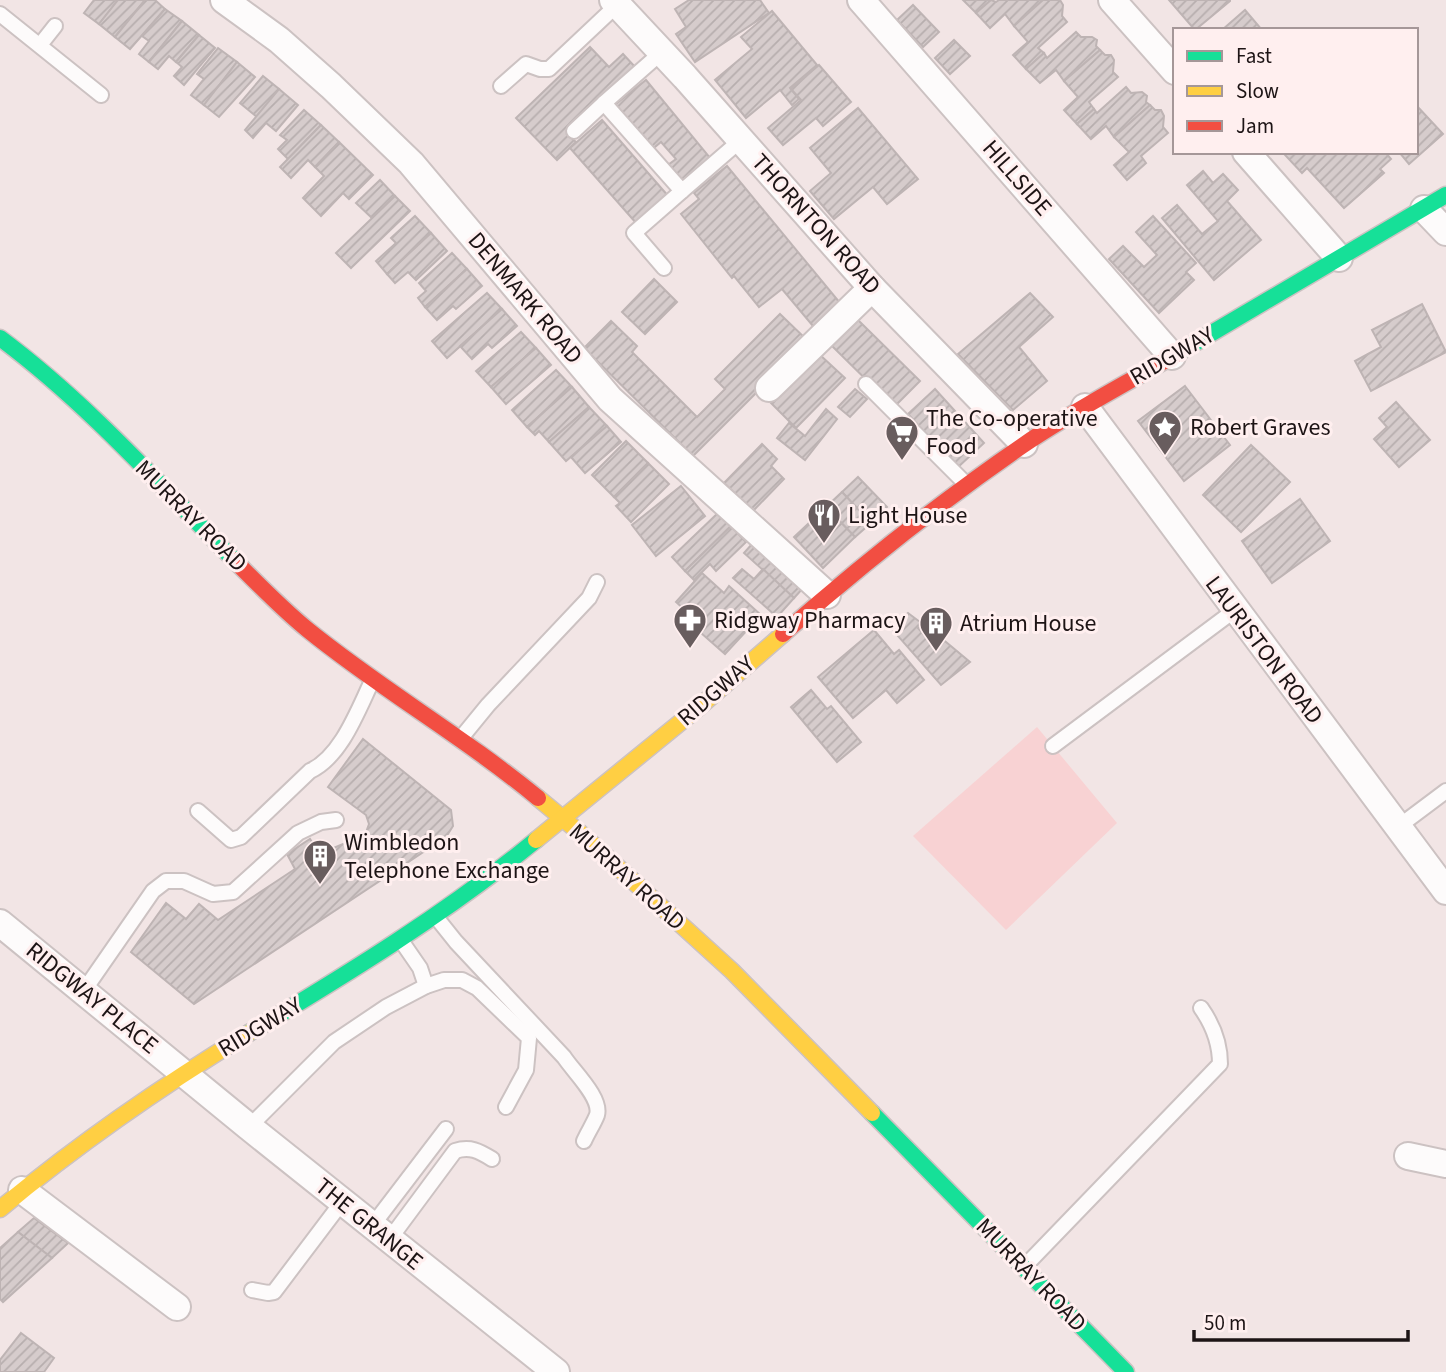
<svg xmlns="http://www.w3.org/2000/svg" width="1446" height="1372" viewBox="0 0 1446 1372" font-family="'Source Sans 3',sans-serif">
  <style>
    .pitch { fill: #f8d2d3 }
    .building { fill: url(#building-hatch); stroke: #beb4b4; stroke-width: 2 }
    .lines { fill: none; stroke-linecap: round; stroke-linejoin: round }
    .lane-casing { stroke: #ccc2c2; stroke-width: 18 }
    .street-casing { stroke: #ccc2c2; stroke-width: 30 }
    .fast-casing { stroke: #ccc2c2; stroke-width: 19 }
    .slow-casing { stroke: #ccc2c2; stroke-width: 19 }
    .jam-casing { stroke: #ccc2c2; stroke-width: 19 }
    .lane { stroke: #fdfbfb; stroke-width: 14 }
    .street { stroke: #fdfbfb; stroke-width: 26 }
    .fast { stroke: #16e098; stroke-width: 16 }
    .slow { stroke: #ffcf43; stroke-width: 16 }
    .jam { stroke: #f24e42; stroke-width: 16 }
    .labels { text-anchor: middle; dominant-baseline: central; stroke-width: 6; stroke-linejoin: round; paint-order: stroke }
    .street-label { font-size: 24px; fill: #1d1415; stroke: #ffefef }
    .poi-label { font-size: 24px; fill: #1d1415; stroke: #ffefef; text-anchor: start }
  </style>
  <defs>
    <pattern id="building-hatch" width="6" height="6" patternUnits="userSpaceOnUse" patternTransform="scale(1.75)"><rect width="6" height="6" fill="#d6cccc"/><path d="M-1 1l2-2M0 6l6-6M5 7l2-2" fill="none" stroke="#b7aeae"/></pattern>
  </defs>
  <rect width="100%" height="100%" fill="#f2e5e5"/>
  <path class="pitch" d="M1037,727L1117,823L1006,930L913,836Z"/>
  <g class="building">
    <path d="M94,0H118L99,24L84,13Z"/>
    <path d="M118,0H145L115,37L99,24Z"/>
    <path d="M145,0H155L165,9L130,49L115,37Z"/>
    <path d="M689,0H760L769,13L695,62L676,34L686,27L675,9Z"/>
    <path d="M963,0H991L976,13Z"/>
    <path d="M991,0L996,2L999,0H1043L1014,26L1005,14L990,28L976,13Z"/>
    <path d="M1043,0H1060L1063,5L1062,16L1067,22L1038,48L1044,53L1026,69L1013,55L1028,42L1014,26Z"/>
    <path d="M1169,0H1230V1L1195,30Z"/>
    <path d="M913,5L939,32L923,47L897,20Z"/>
    <path d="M165,9L182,21L149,62L139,54L149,41L142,36Z"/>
    <path d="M1245,10L1262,30H1222Z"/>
    <path d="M772,11L817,65L790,88L799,99L792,105L780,90L746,118L715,80L752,49L741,37Z"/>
    <path d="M182,21L199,35L176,62L169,56L158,69L149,62Z"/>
    <path d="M1076,32L1081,37H1092L1097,40L1096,46L1100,50L1064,81L1056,70L1040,83L1026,69L1044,53L1047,58Z"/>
    <path d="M199,35L215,48L184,85L174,76L182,67L176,62Z"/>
    <path d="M954,40L970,56L950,74L935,58Z"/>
    <path d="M590,47L609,67L623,54L636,68L567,134L576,142L557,160L516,118Z"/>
    <path d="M218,48L237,62L204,105L191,95L204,79L197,74Z"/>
    <path d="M1100,50L1105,55H1111L1114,60L1113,72L1118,77L1089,102L1094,109L1077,124L1064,110L1078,97L1064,81Z"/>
    <path d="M237,62L255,77L219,117L204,105Z"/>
    <path d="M819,65L851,102L823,126L816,118L783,145L768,128L801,100L791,89Z"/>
    <path d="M263,76L279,89L257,117L240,103Z"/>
    <path d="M646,80L711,159L682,183L668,165L676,159L661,142L649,152L612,107Z"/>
    <path d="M1126,87L1131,93L1142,92L1147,96L1146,102L1150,105L1114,137L1106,126L1091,139L1077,124L1094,109L1097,113Z"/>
    <path d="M279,89L298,105L276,131L266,123L253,138L245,130Z"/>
    <path d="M1150,105L1155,110H1161L1164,116L1163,127L1168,133L1141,156L1146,163L1127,180L1114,165L1129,152L1114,137Z"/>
    <path d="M1416,105L1443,134L1409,164L1399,152H1416Z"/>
    <path d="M858,108L918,179L887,204L873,187L834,219L810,191L831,173L810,148Z"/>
    <path d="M304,110L321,125L288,159L278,149L287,140L280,135Z"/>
    <path d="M602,120L669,197L637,224L570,148Z"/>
    <path d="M321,125L339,142L315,167L308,160L291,178L280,167Z"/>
    <path d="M339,142L373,175L349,199L343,193L321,216L303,198L324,176L315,167Z"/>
    <path d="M1289,152H1385L1391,159L1380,169L1384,173L1344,208L1307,168L1302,173L1285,155Z"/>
    <path d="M727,166L840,303L813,326L782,289L759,307L734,276L732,278L681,214L699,199L694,193Z"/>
    <path d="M1203,171L1213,183L1223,174L1238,190L1227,201L1261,240L1214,280L1162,218L1177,205L1202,234L1218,221L1187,185Z"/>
    <path d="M380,180L395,196L372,218L356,203Z"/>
    <path d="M395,196L410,211L351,268L336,253Z"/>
    <path d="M415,216L431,233L387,274L376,261L396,243L391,238Z"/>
    <path d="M1153,216L1196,263L1186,272L1194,280L1159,313L1109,259L1123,246L1144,267L1157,255L1136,232Z"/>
    <path d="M431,233L447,251L416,280L408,272L395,283L387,274Z"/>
    <path d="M452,253L467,269L425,307L418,298L426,291L419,283Z"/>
    <path d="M467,269L482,286L456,309L453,306L437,320L425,307Z"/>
    <path d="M654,279L677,302L645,334L622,312Z"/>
    <path d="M487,293L502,309L447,358L432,341Z"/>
    <path d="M1030,293L1053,317L1019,347L1047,381L1013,410L958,354Z"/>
    <path d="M1422,304L1446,352L1371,391L1355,361L1381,347L1372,330Z"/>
    <path d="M502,309L517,326L492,348L488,344L472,359L460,346Z"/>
    <path d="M780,314L808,341L693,456L584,348L611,321L637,346L632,352L697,417L725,389L715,379Z"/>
    <path d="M858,320L920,381L894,407L832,346Z"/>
    <path d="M521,332L536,348L491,387L476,371Z"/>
    <path d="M536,348L551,365L506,404L491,387Z"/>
    <path d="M819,354L845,378L796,428L771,403Z"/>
    <path d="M556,370L572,387L527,427L512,410Z"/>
    <path d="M1185,386L1230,445L1184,481L1138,421Z"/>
    <path d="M572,387L589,407L549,442L539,431L535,435L527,427Z"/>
    <path d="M855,389L867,399L850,417L838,407Z"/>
    <path d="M935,389L984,443L957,468L908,414Z"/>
    <path d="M1396,402L1430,440L1399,467L1374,439L1387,427L1379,418Z"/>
    <path d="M589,407L607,426L566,461L549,442Z"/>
    <path d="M826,409L837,419L805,460L777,438L789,423L805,436Z"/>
    <path d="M607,426L621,442L585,473L571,457Z"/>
    <path d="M626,441L648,463L614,497L592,475Z"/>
    <path d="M762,444L777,459L771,466L784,479L753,511L724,483Z"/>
    <path d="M1251,445L1290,482L1241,532L1203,495Z"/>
    <path d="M648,463L669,484L631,522L616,506L620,503L614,497Z"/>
    <path d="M858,477L887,507L871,523L842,492Z"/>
    <path d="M681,486L705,516L656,556L632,525Z"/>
    <path d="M842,492L871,523L855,537L826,507Z"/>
    <path d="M1300,499L1330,541L1272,583L1242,541Z"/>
    <path d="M826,507L855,537L823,568L794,537Z"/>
    <path d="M718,513L731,526L685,571L672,557Z"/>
    <path d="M731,526L746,542L716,571L710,564L694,580L685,571Z"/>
    <path d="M753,543L803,588L794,598L744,553Z"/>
    <path d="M742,569L754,579L763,569L794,598L777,617L733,578Z"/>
    <path d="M702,573L724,593L729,586L761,615L725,654L693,626L697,621L676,602Z"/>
    <path d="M908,613L924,625L918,628L931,643L940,637L970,662L941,685L890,627Z"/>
    <path d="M874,630L894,654L899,650L924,680L897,703L886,690L853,718L818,677Z"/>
    <path d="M811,690L827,709L831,706L861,742L837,762L791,707Z"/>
    <path d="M363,739L451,810L453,826L446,837L194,1004L131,952L166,903L186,919L199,904L218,920L295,869L287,854L310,839L319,854L365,835L369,824L366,815L328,787Z"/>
    <path d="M34,1218L68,1243L52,1258L18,1232Z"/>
    <path d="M18,1232L52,1258L3,1302L0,1299V1248Z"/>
    <path d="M21,1333L54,1358L44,1372H0V1360Z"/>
  </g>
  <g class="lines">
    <defs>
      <g id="lane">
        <path d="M0,14L101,95"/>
        <path d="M40,45L55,26"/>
        <path d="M662,52L604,103L682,191L741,140"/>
        <path d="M501,86L526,64L540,69H549L617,5"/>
        <path d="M574,131L604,103"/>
        <path d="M664,268L634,233L682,191"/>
        <path d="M866,384L966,484"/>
        <path d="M461,738L488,705L589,598L597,582"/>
        <path d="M1053,746L1235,610"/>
        <path d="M198,811L231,840L241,837L310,771C341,757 358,710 372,681"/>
        <path d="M1398,827L1446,791"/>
        <path d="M436,917L456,942L564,1057C573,1071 602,1098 597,1115C594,1123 588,1132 584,1141"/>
        <path d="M400,939L420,968L426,986"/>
        <path d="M83,992L153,891L166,881H184L213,894L233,892L298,833L321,822L336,820"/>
        <path d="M249,1127L334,1042L386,1007L426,986L444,980H462L477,988L529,1038L526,1070L506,1107"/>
        <path d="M372,1226L446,1129"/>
        <path d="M389,1240L455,1151C470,1146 479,1151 492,1159"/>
        <path d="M1025,1266L1220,1064C1220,1042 1213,1025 1201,1008"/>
        <path d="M252,1290L268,1293L274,1292L342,1202"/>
      </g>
      <g id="street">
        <path d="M224,0L279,40L331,86L411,163L610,399L827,595"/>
        <path d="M613,0L685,77L872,288L1024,444"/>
        <path d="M861,0L1172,356"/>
        <path d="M1112,0L1175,71"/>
        <path d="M1246,152L1339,258"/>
        <path d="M1424,209L1446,232"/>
        <path d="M769,388L872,288"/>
        <path d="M1085,407L1446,891"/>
        <path d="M0,923L249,1127L556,1372"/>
        <path d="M1408,1156L1446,1164"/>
        <path d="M22,1190L177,1307"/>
      </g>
      <g id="fast">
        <path d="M0,338C86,402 159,484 234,560"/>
        <path d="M1178,353L1446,195"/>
        <path d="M249,1033C347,974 447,913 536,840"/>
        <path d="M872,1113L1126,1372"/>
      </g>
      <g id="slow">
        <path d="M538,798L579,832L732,971L872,1113"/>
        <path d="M536,840L698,708L783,634"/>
        <path d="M0,1209C78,1144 162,1086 249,1033"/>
      </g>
      <g id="jam">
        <path d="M234,560C258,584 281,608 308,630C382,690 464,737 538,798"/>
        <path d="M783,634C859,567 939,503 1022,446C1071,412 1126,384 1178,353"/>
      </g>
    </defs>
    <use href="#lane" class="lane-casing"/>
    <use href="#street" class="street-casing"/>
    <use href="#fast" class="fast-casing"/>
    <use href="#slow" class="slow-casing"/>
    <use href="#jam" class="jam-casing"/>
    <use href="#lane" class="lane"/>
    <use href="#street" class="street"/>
    <use href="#fast" class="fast"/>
    <use href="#slow" class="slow"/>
    <use href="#jam" class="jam"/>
  </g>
  <defs>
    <symbol id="sight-pin" viewBox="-11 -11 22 30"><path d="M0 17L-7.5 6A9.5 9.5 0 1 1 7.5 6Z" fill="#685d5e" stroke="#ffefef"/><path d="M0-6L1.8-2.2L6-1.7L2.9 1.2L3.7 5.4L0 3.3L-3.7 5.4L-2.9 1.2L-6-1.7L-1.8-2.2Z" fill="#fff"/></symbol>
    <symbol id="supermarket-pin" viewBox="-11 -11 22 30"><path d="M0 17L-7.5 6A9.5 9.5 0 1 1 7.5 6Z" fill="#685d5e" stroke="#ffefef"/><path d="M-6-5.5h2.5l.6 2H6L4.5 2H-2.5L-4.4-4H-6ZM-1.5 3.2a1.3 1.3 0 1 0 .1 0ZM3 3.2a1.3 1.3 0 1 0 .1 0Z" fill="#fff"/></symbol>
    <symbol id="restaurant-pin" viewBox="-11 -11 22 30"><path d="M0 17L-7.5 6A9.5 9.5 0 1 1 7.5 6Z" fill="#685d5e" stroke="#ffefef"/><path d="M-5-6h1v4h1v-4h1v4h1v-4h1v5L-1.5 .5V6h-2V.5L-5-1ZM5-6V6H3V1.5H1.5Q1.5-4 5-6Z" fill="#fff"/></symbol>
    <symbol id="pharmacy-pin" viewBox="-11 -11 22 30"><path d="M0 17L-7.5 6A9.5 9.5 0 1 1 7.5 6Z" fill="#685d5e" stroke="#ffefef"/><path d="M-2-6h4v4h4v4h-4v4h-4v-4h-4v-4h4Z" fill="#fff"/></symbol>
    <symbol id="building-pin" viewBox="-11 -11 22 30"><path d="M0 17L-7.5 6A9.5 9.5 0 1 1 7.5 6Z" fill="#685d5e" stroke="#ffefef"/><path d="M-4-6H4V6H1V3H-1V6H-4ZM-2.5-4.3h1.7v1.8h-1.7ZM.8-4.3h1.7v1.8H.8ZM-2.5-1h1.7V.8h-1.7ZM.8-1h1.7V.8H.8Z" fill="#fff"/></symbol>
  </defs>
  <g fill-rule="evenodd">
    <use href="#sight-pin" x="1146" y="408" width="38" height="52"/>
    <use href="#supermarket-pin" x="883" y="413" width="38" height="52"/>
    <use href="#restaurant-pin" x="805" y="496" width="38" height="52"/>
    <use href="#pharmacy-pin" x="671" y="601" width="38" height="52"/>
    <use href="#building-pin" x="917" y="604" width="38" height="52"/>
    <use href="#building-pin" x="301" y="837" width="38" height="52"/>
  </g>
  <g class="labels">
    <g class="street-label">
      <text transform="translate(1017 178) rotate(49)">HILLSIDE</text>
      <text transform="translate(816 224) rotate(48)">THORNTON ROAD</text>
      <text transform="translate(525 298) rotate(50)">DENMARK ROAD</text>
      <text transform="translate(1172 356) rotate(-30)">RIDGWAY</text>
      <text transform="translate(191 516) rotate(45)">MURRAY ROAD</text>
      <text transform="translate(1264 650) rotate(53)">LAURISTON ROAD</text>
      <text transform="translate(716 691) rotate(-41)">RIDGWAY</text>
      <text transform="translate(627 877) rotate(42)">MURRAY ROAD</text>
      <text transform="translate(92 998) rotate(39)">RIDGWAY PLACE</text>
      <text transform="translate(260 1027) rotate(-31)">RIDGWAY</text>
      <text transform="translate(369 1224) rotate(39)">THE GRANGE</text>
      <text transform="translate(1031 1275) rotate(46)">MURRAY ROAD</text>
    </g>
    <g class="poi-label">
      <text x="926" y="418">The Co-operative<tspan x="926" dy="28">Food</tspan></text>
      <text x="1190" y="427">Robert Graves</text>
      <text x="848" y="515">Light House</text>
      <text x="714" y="620">Ridgway Pharmacy</text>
      <text x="960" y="623">Atrium House</text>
      <text x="344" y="842">Wimbledon<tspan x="344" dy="28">Telephone Exchange</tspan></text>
    </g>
  </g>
  <rect x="1173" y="28" width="245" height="126" fill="#ffefef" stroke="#a59798" stroke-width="2"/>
  <rect x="1187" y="51" width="35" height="10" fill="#16e098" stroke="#a59798" stroke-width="2"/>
  <text x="1236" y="63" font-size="21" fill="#1d1415">Fast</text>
  <rect x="1187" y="86" width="35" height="10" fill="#ffcf43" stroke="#a59798" stroke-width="2"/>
  <text x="1236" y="98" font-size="21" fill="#1d1415">Slow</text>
  <rect x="1187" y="121" width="35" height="10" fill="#f24e42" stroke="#a59798" stroke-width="2"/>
  <text x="1236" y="133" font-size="21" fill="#1d1415">Jam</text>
  <path d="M1194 1330v10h214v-10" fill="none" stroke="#1d1415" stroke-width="3.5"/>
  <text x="1204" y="1330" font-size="21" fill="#1d1415" stroke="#ffefef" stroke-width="5" paint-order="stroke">50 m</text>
</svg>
